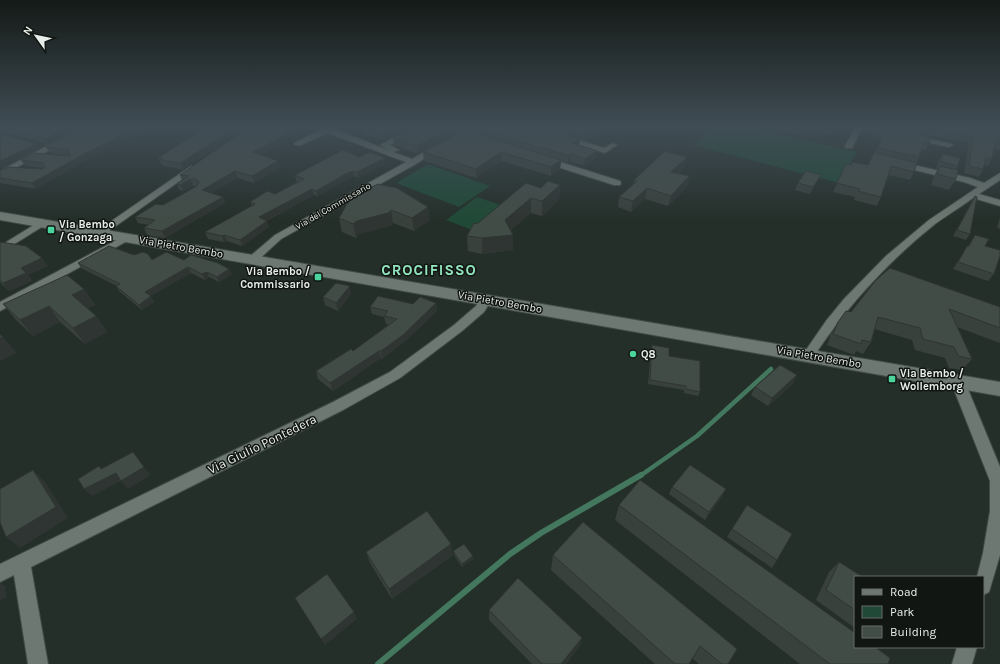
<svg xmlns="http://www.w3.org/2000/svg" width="1000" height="664" viewBox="0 0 1000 664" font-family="Karla,sans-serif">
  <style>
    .green { fill: #204937 }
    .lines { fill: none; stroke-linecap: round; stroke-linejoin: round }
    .stream-far1 { stroke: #43785f; stroke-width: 4.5 }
    .stream { stroke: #43785f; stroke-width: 6 }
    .minor-casing { stroke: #424b46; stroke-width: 2 }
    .secondary-casing { stroke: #424b46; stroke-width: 2 }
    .minor { fill: #6d7872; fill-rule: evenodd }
    .secondary { fill: #6d7872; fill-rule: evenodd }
    .wall { fill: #39413d }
    .shaded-wall { fill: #2e3532 }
    .building { fill: #424c47; stroke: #2e3532 }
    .poi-dot { fill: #4bd49b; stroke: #121613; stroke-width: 1.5 }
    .labels { text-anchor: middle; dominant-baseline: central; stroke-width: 3; stroke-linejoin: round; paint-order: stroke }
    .far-street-label { font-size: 9px; fill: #e8eeea; stroke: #121613 }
    .poi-label { font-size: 11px; font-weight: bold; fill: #e8eeea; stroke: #121613; text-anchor: start }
    .street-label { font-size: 11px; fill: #e8eeea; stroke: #121613 }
    .near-street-label { font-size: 13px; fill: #e8eeea; stroke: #121613 }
    .district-label { font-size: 15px; font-weight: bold; letter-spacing: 1px; fill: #93e7be; stroke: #121613 }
  </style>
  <rect width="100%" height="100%" fill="#252f2a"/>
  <g class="green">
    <path d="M713,126H745L857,152L839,183L693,145Z"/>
    <path d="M428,164L490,186L459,207L396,183Z"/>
    <path d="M477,197L503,206L472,230L446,220Z"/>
  </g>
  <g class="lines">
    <path class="stream-far1" d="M640,476L697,436L771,369"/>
    <path class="stream" d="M378,664L510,554L541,533L641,475"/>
    <defs>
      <g id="minor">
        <path d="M473,126H482L458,141H452L451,139Z"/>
        <path d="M856,126H874L894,130L895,132L891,134L862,128L852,148H846L845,146Z"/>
        <path d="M325,128H331L391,151L380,145L405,131H411V135L390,145L399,150L393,152L412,159L434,146H437L441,148L416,164L281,239L256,262H248L247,260L248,258L275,235L406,162L328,133L301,145H295L294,143Z"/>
        <path d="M562,136H568L604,148L613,143L617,145L605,153L562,140Z"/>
        <path d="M912,136L949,143L953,145L949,147L915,140L911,138Z"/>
        <path d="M58,140H64L65,142L0,176V171Z"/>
        <path d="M542,158H548L620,181L621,183L620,185H614L542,162Z"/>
        <path d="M898,162H901L970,178L984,183L1000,173V180L979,194L1000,200V206L973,198C961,207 947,215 935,224C890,260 850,303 818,350L819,356L817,359L813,360L809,359L806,350L826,321L844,299L886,256L929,220L978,187L964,182L898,166Z"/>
        <path d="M191,166H194L198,168L103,235H97L95,233L97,231Z"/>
        <path d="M42,220L47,223L45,225L0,253V246Z"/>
        <path d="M126,235L131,238L129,240L0,311V302Z"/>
        <path d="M486,295L490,296L492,299L484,312L462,331L400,378L343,410L31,567L48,664H28L14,575L0,582V564L333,402L390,372L454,325L476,306L482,296Z"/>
        <path d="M958,377L963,379L965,382L1000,467V555L989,592L983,595V577H977L983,553L990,511V481L951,382L953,379Z"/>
        <path d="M957,647H977L972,664H952Z"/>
      </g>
      <path id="secondary" d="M0,212L1000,382V396L0,220Z"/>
    </defs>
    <use href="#minor" class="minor-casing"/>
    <use href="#secondary" class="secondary-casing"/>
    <use href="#minor" class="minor"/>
    <use href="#secondary" class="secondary"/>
  </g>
  <g class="wall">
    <path d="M0,126H83L49,144L0,131Z"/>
    <path d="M208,126L184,170L163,166L162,164H161L158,158Z"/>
    <path d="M367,126H470L418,154L394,145L393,138L410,130L384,141L365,134L364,127Z"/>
    <path d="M474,126H608L587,141L562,133L579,145L597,151L596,158L584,166L570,162L568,163L561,161L560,169L551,176L501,161L476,178L424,161L423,152L473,133V127Z"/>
    <path d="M783,126H836L830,135L818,132L816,134L810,132L807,136L781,130Z"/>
    <path d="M882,126H1000V149L999,150L994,148L992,159L988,166L984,165L983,169L979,177L964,173L969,143L931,135L930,137L929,144L925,150H922L919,157L916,163L914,172L910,180L889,175L881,197L877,206L854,200L855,197L833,192L846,164L851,165H868L875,152L880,140L871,138L874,131Z"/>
    <path d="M143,128L144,131L89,158L36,189L0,183V170L42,169L43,168L25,166L21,160L70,156V155L50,153L46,147Z"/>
    <path d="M280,145L261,155L278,161L280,168L254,183L238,178L211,193L223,197L225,203L165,238L147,235L144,228L148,225L138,223L135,217L163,205L197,186H193L183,191L179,190L177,184L182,180L180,175Z"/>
    <path d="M943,154L958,166L956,169V179L949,190L931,185L934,176L938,169H936L938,161Z"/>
    <path d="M360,157L385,158V164L358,178L354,176L348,179L318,196L314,195L266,221L269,227L242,246L227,241L224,242L208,239L205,232L252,206L250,202L275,194L298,181H296L295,175Z"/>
    <path d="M687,157L684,167L678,173L689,176L687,187L668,206L645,199L631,212L618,207L619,197L633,185L634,180Z"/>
    <path d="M817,182L810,194L795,190L798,183Z"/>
    <path d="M560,185L559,199L542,216L531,213L511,230L513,235V250L482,254L468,251L467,236L541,188Z"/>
    <path d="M975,196L970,234L966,240L953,236Z"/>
    <path d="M351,197L430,220L414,231L393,223L390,226L359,234L356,238L342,232L339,218Z"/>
    <path d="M1000,217V229L997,228Z"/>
    <path d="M975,235L985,246L994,274L988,281L953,269L963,253L967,246H968Z"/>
    <path d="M0,243L48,266L28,275L32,281L9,291L0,282Z"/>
    <path d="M134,255L152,260H184L229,269L232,274L219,282L209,277L205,280L191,273L150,296L154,302L142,310L119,291L116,286H117L81,268L78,263Z"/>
    <path d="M84,289L95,305L88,308L96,316L107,332L85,344L60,322L33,336L16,320L3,304Z"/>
    <path d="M351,294L338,311L325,305L323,297Z"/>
    <path d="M436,303L437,311L404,342L382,359L381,358L333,391L318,379L316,371L353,351L390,325L386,324L384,317L372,314L370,307Z"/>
    <path d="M1000,307V343L957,327L972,359L962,370L949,368L945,358L915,350L912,340L874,329L871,342L863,354L856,351L854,355L827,345L831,334L838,322L851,312Z"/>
    <path d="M652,345L669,356L700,392L698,396L684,393V390L648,384L651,349Z"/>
    <path d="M793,384L768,406L751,395L755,387Z"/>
    <path d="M672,487L722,497L705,520L669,494Z"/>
    <path d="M619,505L888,664H800L615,520Z"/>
    <path d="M583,522L728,664H699L692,658L689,664H655L551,570L553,555Z"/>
    <path d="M732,529L777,560L772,568L727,537Z"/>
    <path d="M453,551L473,559L462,567L454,555Z"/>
    <path d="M366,552L453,555L392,599L370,563Z"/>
    <path d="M839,562L855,577V628L816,600L829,572Z"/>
    <path d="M489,610L582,638L579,647L566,664H532L489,620Z"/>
  </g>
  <g class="shaded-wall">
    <path d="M69,126H83L49,144L45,139Z"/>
    <path d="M137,126H146L143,128L144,131L89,158L36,189L32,183L86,153Z"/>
    <path d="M237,126H247L184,170L181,163Z"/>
    <path d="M295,126H304L280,145L255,158L253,152Z"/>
    <path d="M401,126H409L410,130L384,141L383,134Z"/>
    <path d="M456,126H470L418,154L417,146Z"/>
    <path d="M599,126H608L587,141V134Z"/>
    <path d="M812,126H813L810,132L807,136Z"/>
    <path d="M819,126H820L818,132L816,134Z"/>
    <path d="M834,126H836L830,135Z"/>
    <path d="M580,139L579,146L573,143Z"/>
    <path d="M36,144L39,149L0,169V161Z"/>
    <path d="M597,151L596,158L584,166L585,159Z"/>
    <path d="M501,152V161L476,178V169Z"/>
    <path d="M571,154L570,162L568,163L569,156Z"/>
    <path d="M687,157L684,167L669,182L671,172Z"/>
    <path d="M385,158V164L358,178L357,172Z"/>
    <path d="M561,160L560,169L551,176V167Z"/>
    <path d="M278,161L280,168L254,183L252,176Z"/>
    <path d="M235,171L238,178L205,197L202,190Z"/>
    <path d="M353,171L354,176L318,196L316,191Z"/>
    <path d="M821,175L817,182L810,194L813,187Z"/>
    <path d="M689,176L687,187L668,206L671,196Z"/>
    <path d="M190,179L193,186L183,191L180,185Z"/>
    <path d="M560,185L559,199L542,216V201Z"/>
    <path d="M647,188L645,199L631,212L633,201Z"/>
    <path d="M312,189L314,195L261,223L259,217Z"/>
    <path d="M223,197L225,203L165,238L162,231Z"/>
    <path d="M531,198V213L505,235V220Z"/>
    <path d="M428,207L430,220L414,231L412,218Z"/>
    <path d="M391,210L393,223L390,226L359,234L356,238L353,224L357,221Z"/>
    <path d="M267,221L269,227L242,246L240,240Z"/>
    <path d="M224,235L227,241L224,242L222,236Z"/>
    <path d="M513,235V250L482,254V238Z"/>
    <path d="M42,258L48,266L28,275L32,281L9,291L3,283L21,268Z"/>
    <path d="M188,267L191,273L148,297L145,292Z"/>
    <path d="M229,269L232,274L219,282L217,277Z"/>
    <path d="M207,272L209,277L205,280L202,274Z"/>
    <path d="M350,286L351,294L338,311L336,303Z"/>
    <path d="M84,289L95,305L83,311L72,295Z"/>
    <path d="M151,296L154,302L142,310L139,305Z"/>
    <path d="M436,303L437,311L404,342L382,359L381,351Z"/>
    <path d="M49,306L60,322L33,336L20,320Z"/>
    <path d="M96,316L107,332L85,344L73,328Z"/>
    <path d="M3,337L17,353L0,361V338Z"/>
    <path d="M379,351L381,358L333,391L330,383Z"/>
    <path d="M797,375L793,384L768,406L772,398Z"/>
    <path d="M144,467L151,475L128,489L121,481L92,496L84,489L116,473Z"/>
    <path d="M33,470L45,482L68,518L20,548L6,537Z"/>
    <path d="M726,489L722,497L705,520L709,512Z"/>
    <path d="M451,544L453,555L392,599L389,589Z"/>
    <path d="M473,556V559L462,567V564Z"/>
    <path d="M0,583L5,586L7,597L0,601Z"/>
    <path d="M354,612L357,619L325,645L321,639Z"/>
    <path d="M582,638L579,647L566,664H561Z"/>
  </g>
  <g class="building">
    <path d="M1,126H69L45,139Z"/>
    <path d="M84,126H139L86,153L32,183L0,178V170L9,167L42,169L45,167L43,163L21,160L35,153L70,156L69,150L46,147Z"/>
    <path d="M208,126H237L181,163L161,160L163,159L158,158Z"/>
    <path d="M250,126H295L278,139L253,152L278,161L252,176L235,171L202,190L223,197L162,231L144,228L155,220L135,217L156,204L163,205L197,186L199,182L196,179H190L180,185L177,184L189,176L180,175Z"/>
    <path d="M367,126H401L383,134L364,127Z"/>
    <path d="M413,126H456L417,146L393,138L413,129Z"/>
    <path d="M474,126H539L580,139L573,143L597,151L585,159L571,154L569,156L473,127Z"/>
    <path d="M561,126H599L587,134Z"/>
    <path d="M878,126H880L931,137L929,144L924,142L919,157L878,148L883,133L874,131Z"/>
    <path d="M914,126H1000V142L995,141L992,159L986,158L983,169L969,166L973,137L935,128L934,130Z"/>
    <path d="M464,130L561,160L551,167L501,152L476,169L423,152Z"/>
    <path d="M0,133L36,144L0,161Z"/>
    <path d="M343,150L360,157L370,152L385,158L357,172L353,171L347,173L316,191L312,189L259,217L267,221L240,240L224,235L222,236L205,232L255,204L250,202L267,191L275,194L304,179L295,175Z"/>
    <path d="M665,151L687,157L671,172L689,176L671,196L647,188L633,201L619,197L637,181L634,180Z"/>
    <path d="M875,151L877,153L917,163L914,172L891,166L881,197L858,191L860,189L837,183L846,164L851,165L853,162L868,165Z"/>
    <path d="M943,154L960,158L958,166L940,161Z"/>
    <path d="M940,166L958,170L956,179L937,174Z"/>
    <path d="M806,171L821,175L813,187L798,183Z"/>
    <path d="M548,181L560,185L542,201L531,198L505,220L513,235L482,238L467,236L474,223L477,224L526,183L541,188Z"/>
    <path d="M378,184L397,188L428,207L412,218L391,210L388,213L357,221L353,224L339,218L351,197Z"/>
    <path d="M975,196L977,197L970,234L957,230Z"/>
    <path d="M975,235L989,239L985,246L1000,250V256L994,274L958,262L967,246H969Z"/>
    <path d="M1,242L26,246L42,258L21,268L26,273L3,283L0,280V243Z"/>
    <path d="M109,246L134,255L143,252L148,254L152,260L166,252L184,260L191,255L218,263L229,269L217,277L207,272L202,274L188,267L145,292L151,296L139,305L116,286L120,284L78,263Z"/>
    <path d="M890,268L1000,307V328L949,309L972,359L958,356L954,347L923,339L920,328L878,317L871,342L862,340L861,344L833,334L838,322L846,311L851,312L876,280Z"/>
    <path d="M67,275L84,289L72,295L96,316L73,328L49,306L20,320L3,304Z"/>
    <path d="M336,283L350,286L336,303L323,297Z"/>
    <path d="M378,296L413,304L420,297L436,303L403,335L381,351H379L330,383L316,371L351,349L353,351L397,319L384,316L388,311L370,307Z"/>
    <path d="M0,334L3,337L0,338Z"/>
    <path d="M652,345L669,348V356L700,361V392L686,389V386L650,380Z"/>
    <path d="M780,365L797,375L772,398L755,387Z"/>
    <path d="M133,452L144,467L121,481L116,473L84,489L78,479L99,466L101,469Z"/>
    <path d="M690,465L726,489L709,512L672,487Z"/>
    <path d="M33,470L56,507L6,537L0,522V489Z"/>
    <path d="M640,480L855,633V647H875L890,658L888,664H830L619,505Z"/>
    <path d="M747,505L792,534L777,560L732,529Z"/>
    <path d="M427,511L451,544L389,589L366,552Z"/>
    <path d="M583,522L737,649L728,664H722L700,646L689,664H675L553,555Z"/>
    <path d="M464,544L473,556L462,564L453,551Z"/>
    <path d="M839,562L863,577H855V610L826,590Z"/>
    <path d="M327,574L354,612L321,639L295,598Z"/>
    <path d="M518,578L582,638L561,664H542L489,610Z"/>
  </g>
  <linearGradient id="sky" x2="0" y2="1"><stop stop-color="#141a17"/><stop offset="0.58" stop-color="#404d55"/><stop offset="1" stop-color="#404d55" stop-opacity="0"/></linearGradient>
  <rect width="1000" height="219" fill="url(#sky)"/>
  <g class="poi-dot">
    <rect x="47" y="226" width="8" height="8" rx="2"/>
    <rect x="314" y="273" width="8" height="8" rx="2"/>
    <circle cx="633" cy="354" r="4"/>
    <rect x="888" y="375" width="8" height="8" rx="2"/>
  </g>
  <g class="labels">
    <g class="far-street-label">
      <text transform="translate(333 206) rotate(-30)">Via del Commissario</text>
    </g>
    <g class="poi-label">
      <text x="59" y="224">Via Bembo<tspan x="59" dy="13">/ Gonzaga</tspan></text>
      <text x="310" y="271" text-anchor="end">Via Bembo /<tspan x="310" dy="13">Commissario</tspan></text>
      <text x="641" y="354">Q8</text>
      <text x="900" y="373">Via Bembo /<tspan x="900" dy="13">Wollemborg</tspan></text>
    </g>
    <g class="street-label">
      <text transform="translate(181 247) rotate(10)">Via Pietro Bembo</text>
      <text transform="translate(500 302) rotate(10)">Via Pietro Bembo</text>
      <text transform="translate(819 357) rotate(10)">Via Pietro Bembo</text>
    </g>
    <g class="near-street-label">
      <text transform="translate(262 444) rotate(-26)">Via Giulio Pontedera</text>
    </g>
    <g class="district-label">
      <text x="429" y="270">CROCIFISSO</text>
    </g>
  </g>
  <rect x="854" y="576" width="130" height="72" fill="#121613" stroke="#686c69"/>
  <rect x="862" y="589" width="20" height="6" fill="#6d7872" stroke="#686c69"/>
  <text x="890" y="596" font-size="12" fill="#e8eeea">Road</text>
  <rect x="862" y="606" width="20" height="12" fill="#204937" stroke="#686c69"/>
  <text x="890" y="616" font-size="12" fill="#e8eeea">Park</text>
  <rect x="862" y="626" width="20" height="12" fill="#424c47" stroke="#686c69"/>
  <text x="890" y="636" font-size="12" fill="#e8eeea">Building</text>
  <g transform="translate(36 36) rotate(303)" stroke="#121613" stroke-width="3" paint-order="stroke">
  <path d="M0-3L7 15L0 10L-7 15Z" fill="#e8eeea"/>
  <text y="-6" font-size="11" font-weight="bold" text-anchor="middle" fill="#e8eeea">N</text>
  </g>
</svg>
